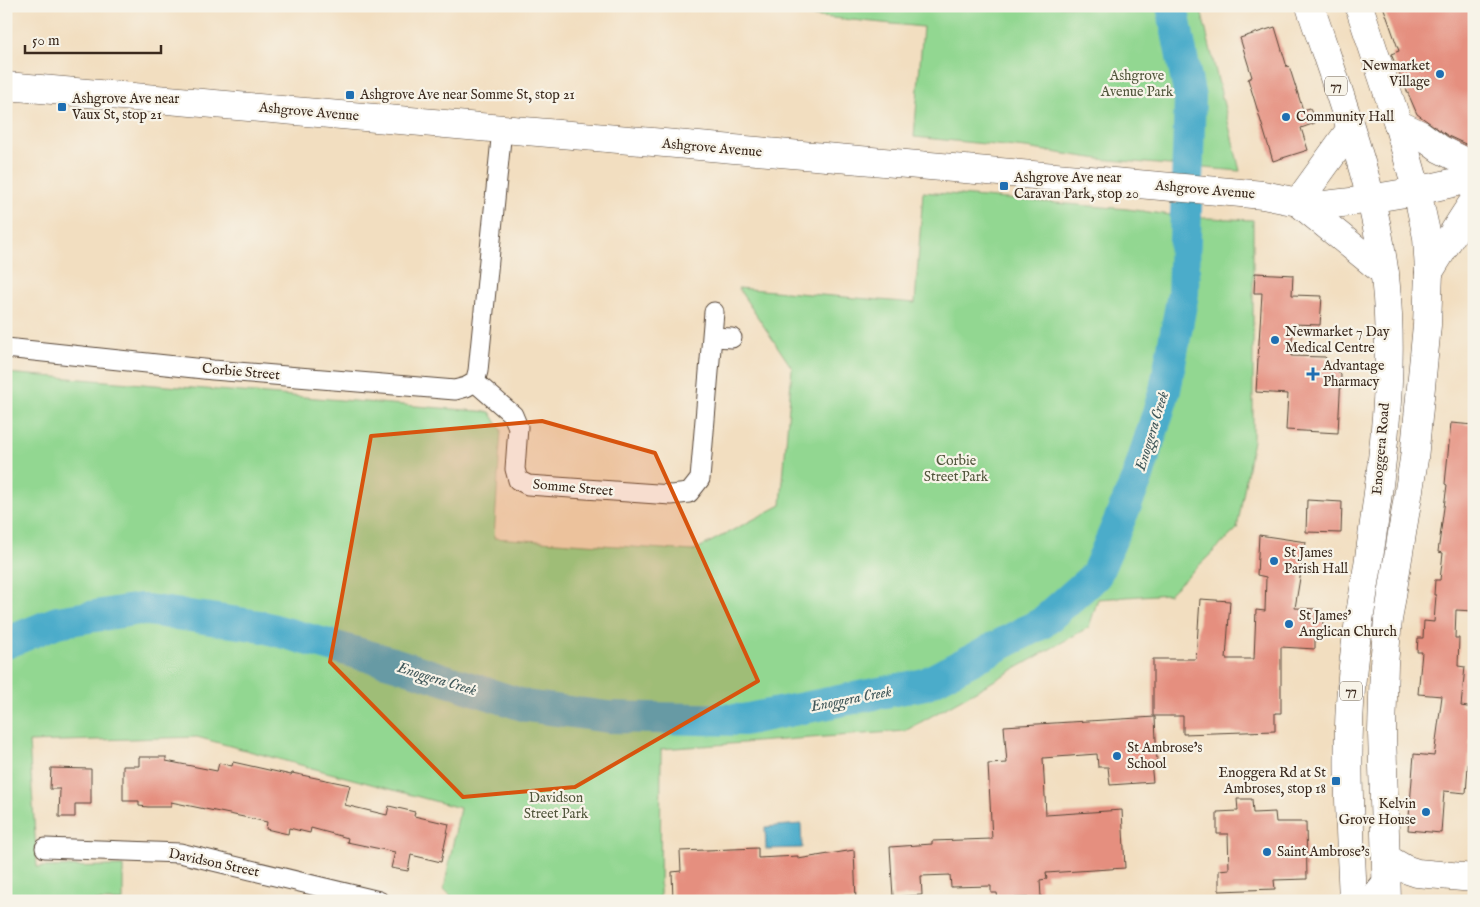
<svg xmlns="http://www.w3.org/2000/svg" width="1480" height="907" viewBox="0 0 1480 907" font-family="'IM FELL English',serif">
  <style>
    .green { fill: #92d791; stroke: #668058 }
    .water { fill: #4bacca; stroke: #436b74 }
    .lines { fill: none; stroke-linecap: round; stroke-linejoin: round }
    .river { stroke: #4bacca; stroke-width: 32 }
    .building { fill: #e58f7f }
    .street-casing { stroke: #564536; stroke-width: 21 }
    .secondary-casing { stroke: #564536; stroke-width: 29 }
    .primary-casing { stroke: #564536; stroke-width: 29 }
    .street { stroke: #fff; stroke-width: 19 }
    .secondary { stroke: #fff; stroke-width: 28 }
    .primary { stroke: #fff; stroke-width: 28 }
    .marked { fill: #d7540e; fill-opacity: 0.2; stroke: #d7540e; stroke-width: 4; stroke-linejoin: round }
    .poi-dot { fill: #1f6fb2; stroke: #f7f3e8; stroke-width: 2 }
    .labels { text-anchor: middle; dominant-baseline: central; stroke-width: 4.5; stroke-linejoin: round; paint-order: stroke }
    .shield { fill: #f7f3e8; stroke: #73665b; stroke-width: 1 }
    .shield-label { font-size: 12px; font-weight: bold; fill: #3b2a1e }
    .poi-label { font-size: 14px; fill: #3b2a1e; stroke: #f7f3e8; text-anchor: start }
    .park-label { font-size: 14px; fill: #51553b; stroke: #f7f3e8 }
    .street-label { font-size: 14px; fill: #3b2a1e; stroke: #f7f3e8 }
    .water-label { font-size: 15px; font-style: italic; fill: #41585a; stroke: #f7f3e8 }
  </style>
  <rect width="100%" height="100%" fill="#f7f3e8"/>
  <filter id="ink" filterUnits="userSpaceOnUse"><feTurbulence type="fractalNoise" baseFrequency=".02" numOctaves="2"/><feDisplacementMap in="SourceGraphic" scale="10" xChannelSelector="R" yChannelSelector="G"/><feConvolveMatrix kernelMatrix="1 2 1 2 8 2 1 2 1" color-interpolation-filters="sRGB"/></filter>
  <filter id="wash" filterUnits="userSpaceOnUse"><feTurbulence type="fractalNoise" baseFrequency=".0096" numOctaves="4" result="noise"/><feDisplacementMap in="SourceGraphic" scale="20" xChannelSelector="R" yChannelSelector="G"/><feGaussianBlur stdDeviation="1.12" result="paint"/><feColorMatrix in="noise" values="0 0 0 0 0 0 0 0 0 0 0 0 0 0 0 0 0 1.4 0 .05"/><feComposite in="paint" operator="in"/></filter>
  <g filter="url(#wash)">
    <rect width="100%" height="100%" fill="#f2dec0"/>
    <g class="green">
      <path d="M711,6H1200L1240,171L1099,159L1026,148L914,137L923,27Z"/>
      <path d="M923,192L1127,209L1185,217L1253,220V440L1237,529L1169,594L1098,599L1089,627L905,731L661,749L660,901H456L444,889L460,808L197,737L29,742L37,867L123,866V901H6V373L490,412L501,430L494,538L693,551L781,505L792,368L738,288L915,303Z"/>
    </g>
    <path class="water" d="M801,824L802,848L766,849L765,827Z"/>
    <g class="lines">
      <path class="river" d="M6,643L57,622L140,609L260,626L393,663L526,706L608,717L743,720L925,684L1042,623L1096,575L1137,479L1165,390L1183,294L1190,98L1172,6"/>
    </g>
    <g id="blocks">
      <g class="building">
        <path d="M1383,6H1474V148L1448,136L1417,114L1391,54L1399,51Z"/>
        <path d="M1275,27L1287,67L1289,66L1303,110L1310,108L1315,123L1301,128L1308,150L1273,161L1248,79L1252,77L1240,38Z"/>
        <path d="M1255,273L1293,275L1292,295L1322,296L1320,325L1293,324L1291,356L1325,357L1341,375L1338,433L1286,430L1288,394L1256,392L1262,293H1254Z"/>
        <path d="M1451,423L1474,425V611L1456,610L1455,638H1459L1458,666L1465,667L1461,706L1474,708V727L1472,740H1470L1466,793L1444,791L1441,833L1408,830L1414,754L1434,756L1442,696L1418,694L1422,652H1417L1418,638H1423L1424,621L1434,622L1436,595H1434L1435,580H1440L1443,553L1438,552L1447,485L1445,484Z"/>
        <path d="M1307,500L1342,502L1341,533L1306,532Z"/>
        <path d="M1259,535L1306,542L1295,608L1317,609L1316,615L1323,616V632H1315V649L1281,647V713H1275V731L1183,734V716H1153V659H1196L1200,599L1230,601L1226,659H1254L1256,610L1265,611L1266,577L1257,575Z"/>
        <path d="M1155,717L1157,763H1151L1153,782L1110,785L1108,767H1098L1097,754L1043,758L1046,815L1122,810L1125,868L1046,873L1047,879L1040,880L1041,897L998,899L997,893H991V886L951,887L950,875L921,876L922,895L893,897L890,847L932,844V841L992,839L988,764L1007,763L1004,726Z"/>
        <path d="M139,757H166V761L217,771L219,763L232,766L233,762L291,775L292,773L350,785L345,805L387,815L389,806L415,812L414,816L449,824L441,862L411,855L408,871L391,868L395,852L347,842L348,838L311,828L310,833L289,828L288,834L266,829L267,822L239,816L171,802V807H148L139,806V801H123V766H139Z"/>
        <path d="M51,768L91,769V804H75V817H59L60,789H50Z"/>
        <path d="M1237,799H1252L1253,813L1275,812L1276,822H1306L1307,879L1274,880L1275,889L1219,891V870L1229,869L1228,834H1217V812L1238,811Z"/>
        <path d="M758,848V858L798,856V859L854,850L856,901H781V898L735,901H673L672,872L681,871L680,851Z"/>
      </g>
    </g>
  </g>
  <g filter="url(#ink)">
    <use href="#blocks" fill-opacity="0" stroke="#564536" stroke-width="1"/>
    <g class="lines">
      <defs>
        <g id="street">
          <path d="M713,337L732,338"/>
          <path d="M6,348L213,370L455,390L466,387L475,382"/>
          <path d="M475,382L513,415L518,427L515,469L518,480L528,485L671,495L689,493L700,479L714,312"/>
          <path d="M475,382L478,371L502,129"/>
          <path d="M45,848L180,853L379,901"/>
          <path d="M1370,901V896L1387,875"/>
        </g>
        <path id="secondary" d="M6,86L1230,192L1263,195L1298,202L1324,205L1351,202L1417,191L1474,178"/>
        <g id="primary">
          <path d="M1310,6C1343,106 1384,209 1388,315C1392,398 1380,483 1368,565C1362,602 1355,640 1352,677C1345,751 1350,827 1353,901"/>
          <path d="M1359,6L1398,124L1417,191L1427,237L1429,272L1427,325L1414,459L1388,620L1384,664L1382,732L1387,901"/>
          <path d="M1398,124L1421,135L1440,149L1474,166"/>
          <path d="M1350,130L1298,202L1385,273"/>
          <path d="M1429,272C1444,248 1458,224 1474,201"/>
          <path d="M1386,858L1405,869L1417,873L1474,878"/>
        </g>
      </defs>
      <use href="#street" class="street-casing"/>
      <use href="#secondary" class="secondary-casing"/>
      <use href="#primary" class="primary-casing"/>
      <use href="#street" class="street"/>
      <use href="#secondary" class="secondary"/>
      <use href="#primary" class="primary"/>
    </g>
  </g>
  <path class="marked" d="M542,421L655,453L758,681L575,787L463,797L330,662L371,436Z"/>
  <g class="poi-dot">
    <circle cx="1440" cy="74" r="5"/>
    <rect x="345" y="90" width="10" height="10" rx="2.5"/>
    <rect x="57" y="102" width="10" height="10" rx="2.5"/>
    <circle cx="1286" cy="117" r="5"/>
    <rect x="999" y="181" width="10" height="10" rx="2.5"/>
    <circle cx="1275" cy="340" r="5"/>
    <path d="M1310.5 366.5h5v5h5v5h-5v5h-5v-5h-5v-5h5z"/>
    <circle cx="1274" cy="561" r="5"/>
    <circle cx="1289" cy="624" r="5"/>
    <circle cx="1117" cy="756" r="5"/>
    <rect x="1331" y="776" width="10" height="10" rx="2.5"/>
    <circle cx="1426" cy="812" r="5"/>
    <circle cx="1267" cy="852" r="5"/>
  </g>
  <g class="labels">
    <g class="shield">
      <rect x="1325" y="76.5" width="22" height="19" rx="4"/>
      <rect x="1340" y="681.5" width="22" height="19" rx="4"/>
    </g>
    <g class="shield-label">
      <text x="1336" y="86">77</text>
      <text x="1351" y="691">77</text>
    </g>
    <g class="poi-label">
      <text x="1430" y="66" text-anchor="end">Newmarket<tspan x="1430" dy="16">Village</tspan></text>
      <text x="360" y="95">Ashgrove Ave near Somme St, stop 21</text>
      <text x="72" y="99">Ashgrove Ave near<tspan x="72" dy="16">Vaux St, stop 21</tspan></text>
      <text x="1296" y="117">Community Hall</text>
      <text x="1014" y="178">Ashgrove Ave near<tspan x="1014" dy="16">Caravan Park, stop 20</tspan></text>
      <text x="1285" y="332">Newmarket 7 Day<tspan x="1285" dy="16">Medical Centre</tspan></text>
      <text x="1323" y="366">Advantage<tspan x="1323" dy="16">Pharmacy</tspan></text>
      <text x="1284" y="553">St James<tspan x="1284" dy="16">Parish Hall</tspan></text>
      <text x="1299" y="616">St James'<tspan x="1299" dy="16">Anglican Church</tspan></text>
      <text x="1127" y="748">St Ambrose's<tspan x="1127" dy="16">School</tspan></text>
      <text x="1326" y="773" text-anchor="end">Enoggera Rd at St<tspan x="1326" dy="16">Ambroses, stop 18</tspan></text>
      <text x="1416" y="804" text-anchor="end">Kelvin<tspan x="1416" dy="16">Grove House</tspan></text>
      <text x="1277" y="852">Saint Ambrose's</text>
    </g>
    <g class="park-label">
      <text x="1137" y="76">Ashgrove<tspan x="1137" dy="16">Avenue Park</tspan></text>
      <text x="956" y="461">Corbie<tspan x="956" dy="16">Street Park</tspan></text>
      <text x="556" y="798">Davidson<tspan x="556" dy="16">Street Park</tspan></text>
    </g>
    <g class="street-label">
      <text transform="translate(309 112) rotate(5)">Ashgrove Avenue</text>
      <text transform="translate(712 148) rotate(5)">Ashgrove Avenue</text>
      <text transform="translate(1205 190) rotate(5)">Ashgrove Avenue</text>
      <text transform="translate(241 372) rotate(5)">Corbie Street</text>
      <text transform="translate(1381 449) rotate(-85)">Enoggera Road</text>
      <text transform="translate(573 488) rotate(5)">Somme Street</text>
      <text transform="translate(214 863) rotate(12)">Davidson Street</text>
    </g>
    <g class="water-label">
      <text transform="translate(1152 431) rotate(-73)">Enoggera Creek</text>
      <text transform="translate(437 679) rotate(17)">Enoggera Creek</text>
      <text transform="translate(851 699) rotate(-11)">Enoggera Creek</text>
    </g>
  </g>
  <rect width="1480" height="907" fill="none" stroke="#f7f3e8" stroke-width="25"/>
  <path d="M25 45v8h136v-8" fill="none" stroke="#3b2a1e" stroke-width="2.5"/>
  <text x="32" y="45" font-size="15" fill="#3b2a1e" stroke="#f7f3e8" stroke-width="4" paint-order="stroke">50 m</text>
</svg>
